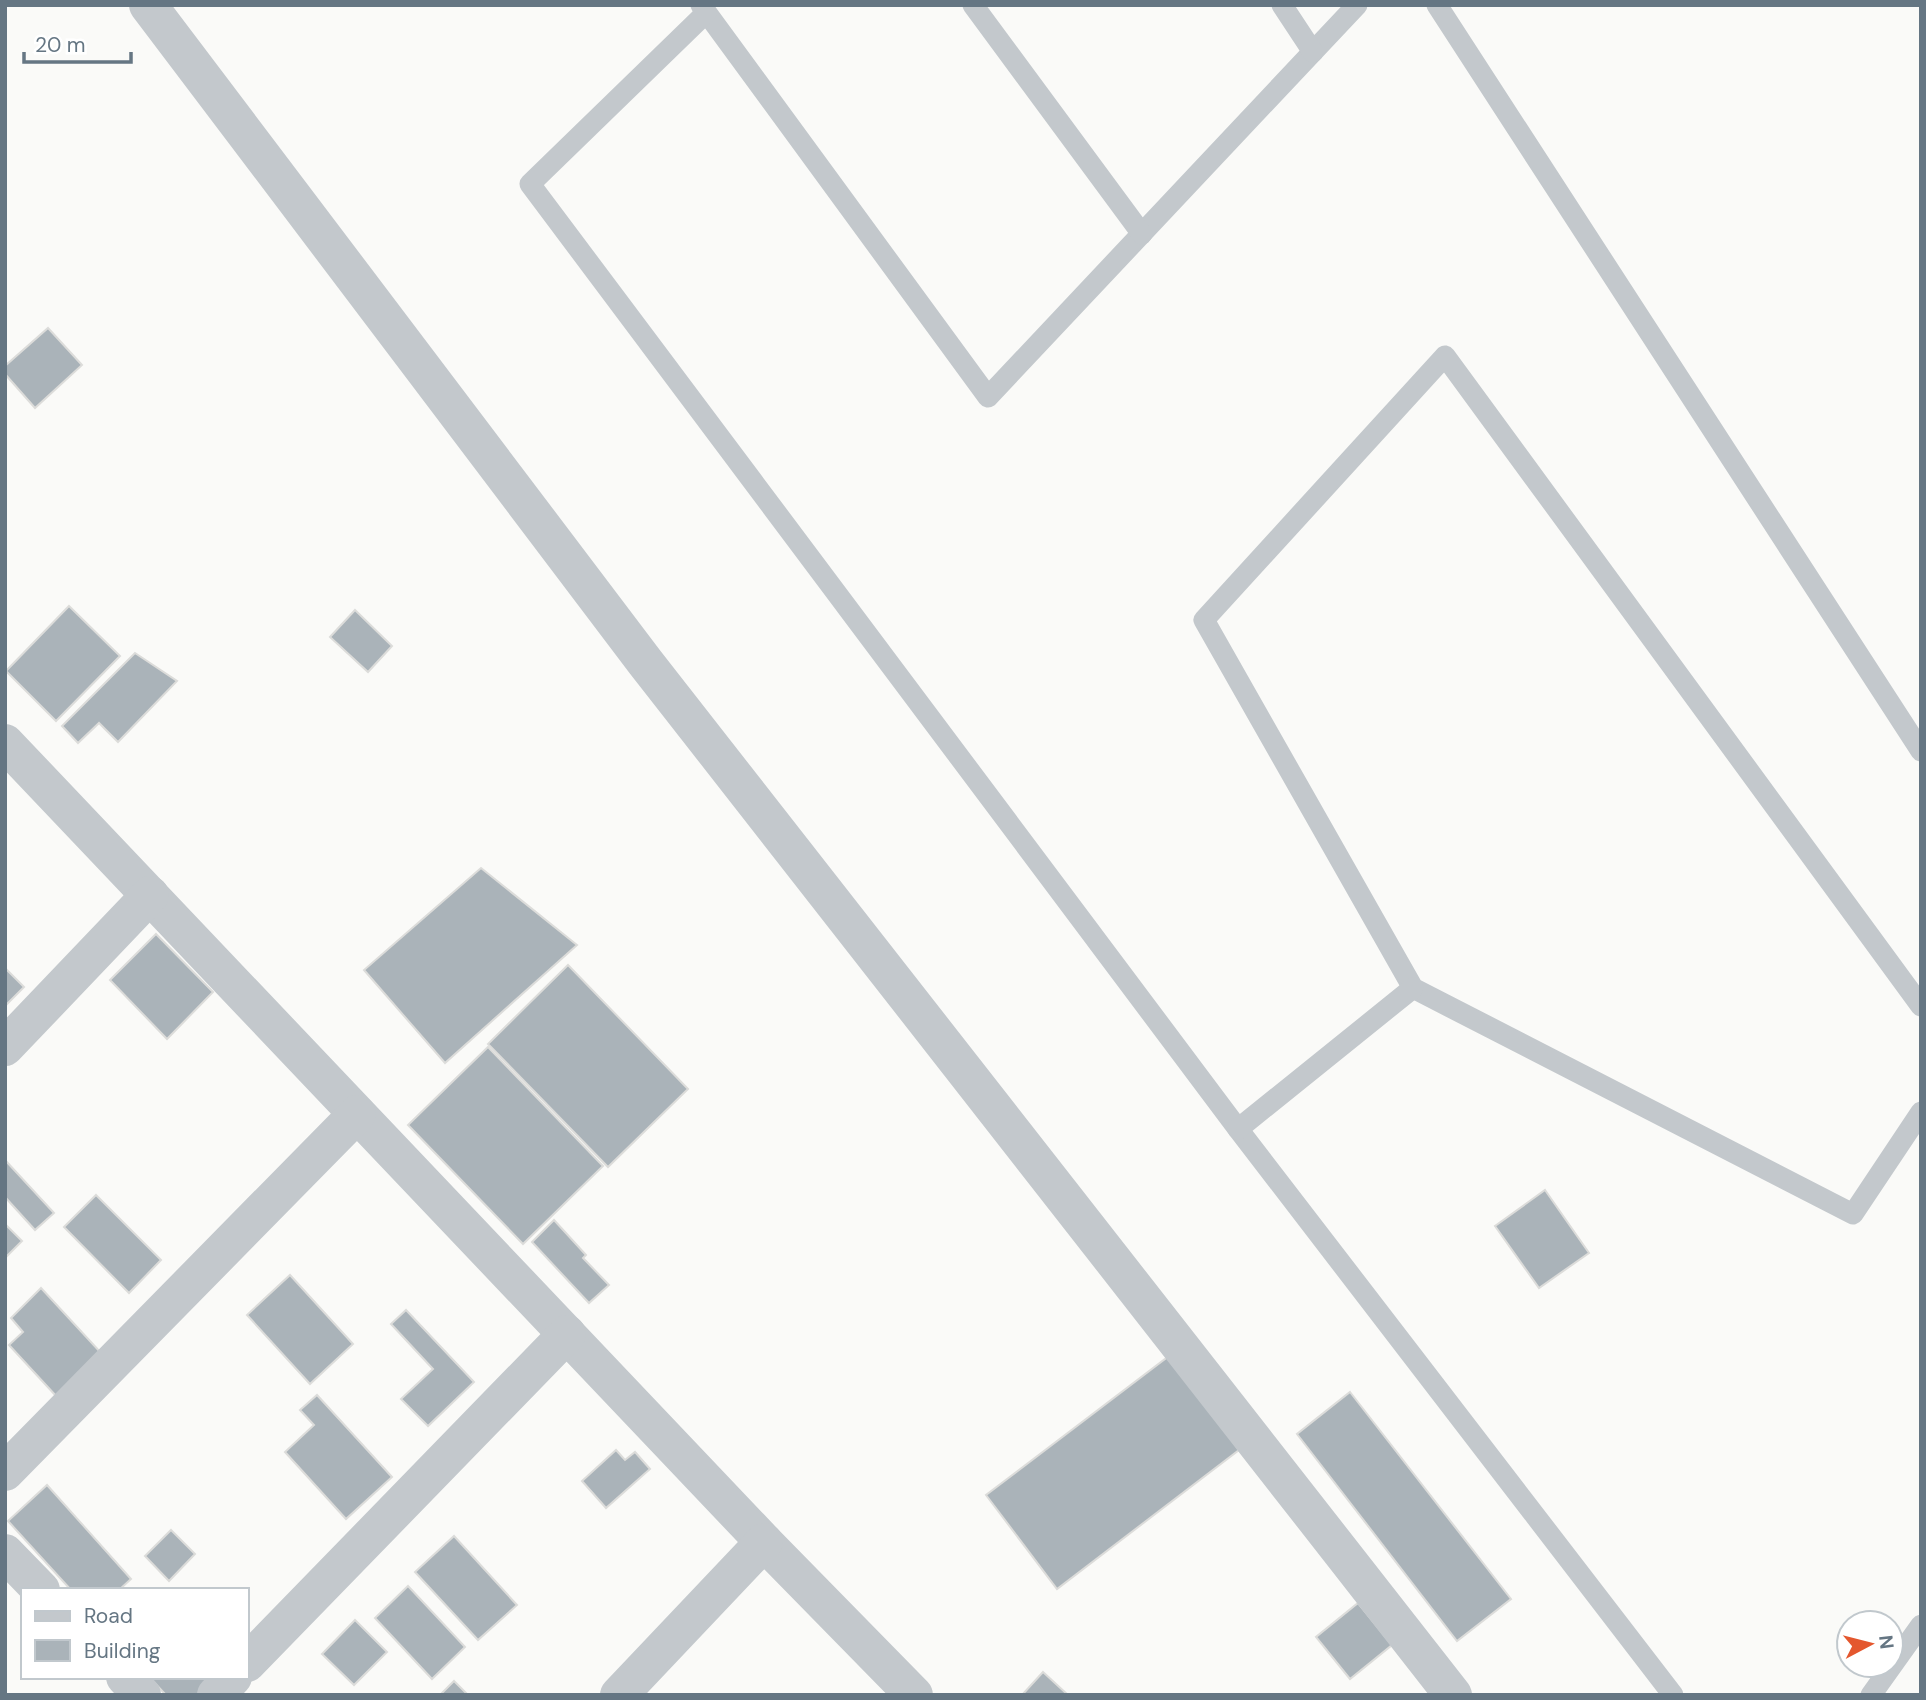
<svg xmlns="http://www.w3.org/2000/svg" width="1926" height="1700" viewBox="0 0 1926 1700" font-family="'DM Sans',sans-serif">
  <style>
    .building { fill: #aab3b9; stroke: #dcdcda; stroke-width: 2 }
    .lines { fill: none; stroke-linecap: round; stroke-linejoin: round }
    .lane { stroke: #c3c8cc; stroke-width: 21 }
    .street { stroke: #c3c8cc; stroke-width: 38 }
  </style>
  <rect width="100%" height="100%" fill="#fafaf8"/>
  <g class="building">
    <path d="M48,328L82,365L35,408L5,374V366Z"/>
    <path d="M69,606L120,656L56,721L6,671Z"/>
    <path d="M355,610L392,646L368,672L330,637Z"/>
    <path d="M135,653L177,681L118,742L99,723L78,743L62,726Z"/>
    <path d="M481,868L577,945L445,1063L364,970Z"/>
    <path d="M156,934L213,992L167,1039L110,980Z"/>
    <path d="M568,965L688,1089L608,1167L488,1044Z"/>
    <path d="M5,968L24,987L5,1006Z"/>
    <path d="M488,1047L603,1166L523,1244L408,1125Z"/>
    <path d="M5,1160L54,1213L35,1230L5,1197Z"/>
    <path d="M1545,1190L1589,1253L1539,1288L1495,1226Z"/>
    <path d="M96,1195L161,1260L129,1293L64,1227Z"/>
    <path d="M554,1220L586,1255L583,1258L609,1285L589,1303L532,1242Z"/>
    <path d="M5,1224L22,1241L5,1258Z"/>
    <path d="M290,1275L353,1344L310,1384L247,1315Z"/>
    <path d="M41,1288L102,1354L57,1397L9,1345L23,1332L11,1318Z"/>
    <path d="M406,1310L474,1382L428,1426L401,1399L433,1369L391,1324Z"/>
    <path d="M1169,1356L1239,1450L1057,1589L986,1495Z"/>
    <path d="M1350,1392L1511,1599L1457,1641L1297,1434Z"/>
    <path d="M317,1395L392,1477L346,1519L285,1452L314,1425L300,1410Z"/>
    <path d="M616,1450L625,1460L635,1452L650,1469L606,1508L582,1481Z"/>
    <path d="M47,1485L131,1579L119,1590H71L8,1521Z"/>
    <path d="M171,1530L195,1554L169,1581L145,1556Z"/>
    <path d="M454,1536L517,1605L478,1640L415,1572Z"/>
    <path d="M408,1586L465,1647L432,1679L375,1618Z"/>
    <path d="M1358,1603L1392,1645L1350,1679L1316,1637Z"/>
    <path d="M355,1620L387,1652L354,1685L322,1654Z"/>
    <path d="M1043,1672L1068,1695H1022Z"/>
    <path d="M149,1677H215L198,1695H166Z"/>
    <path d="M454,1681L468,1695H440Z"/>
  </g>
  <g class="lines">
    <g class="lane">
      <path d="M701,5L988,397L1357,5"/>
      <path d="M973,5L1142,234"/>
      <path d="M1282,5L1313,52"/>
      <path d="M1437,5L1921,751"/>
      <path d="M706,13L530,184L1238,1129L1673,1695"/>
      <path d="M1921,1006L1445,356L1204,620L1413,988L1853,1214L1921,1112"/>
      <path d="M1238,1129L1413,988"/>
      <path d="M1871,1695L1921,1625"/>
    </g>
    <g class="street">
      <path d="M148,5L645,662L1453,1695"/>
      <path d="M5,743L764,1542L914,1695"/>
      <path d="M5,1047L150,895"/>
      <path d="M5,1472L357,1114"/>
      <path d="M5,1553L41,1590"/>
      <path d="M247,1663L567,1334"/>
      <path d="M125,1677L142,1695"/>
      <path d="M216,1695L233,1677"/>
      <path d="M619,1695L764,1542"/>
    </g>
  </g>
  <rect width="1926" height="1700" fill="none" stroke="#657683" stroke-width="14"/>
  <rect x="21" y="1588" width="228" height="91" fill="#ffffff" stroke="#c1c8cd" stroke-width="2"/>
  <rect x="35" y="1611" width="35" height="10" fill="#c3c8cc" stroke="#c1c8cd" stroke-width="2"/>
  <text x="84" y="1623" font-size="21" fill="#657683">Road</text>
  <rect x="35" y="1640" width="35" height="21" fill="#aab3b9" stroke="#c1c8cd" stroke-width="2"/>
  <text x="84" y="1658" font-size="21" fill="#657683">Building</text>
  <g transform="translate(1870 1644) rotate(83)"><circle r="33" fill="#ffffff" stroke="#c1c8cd" stroke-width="2"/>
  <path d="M0-5L12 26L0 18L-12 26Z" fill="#e4572e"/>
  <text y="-10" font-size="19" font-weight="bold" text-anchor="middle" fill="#657683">N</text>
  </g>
  <path d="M24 52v10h107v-10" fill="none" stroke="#657683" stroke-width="3.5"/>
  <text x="35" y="52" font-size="21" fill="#657683" stroke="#ffffff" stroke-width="5" paint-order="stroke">20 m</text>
</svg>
